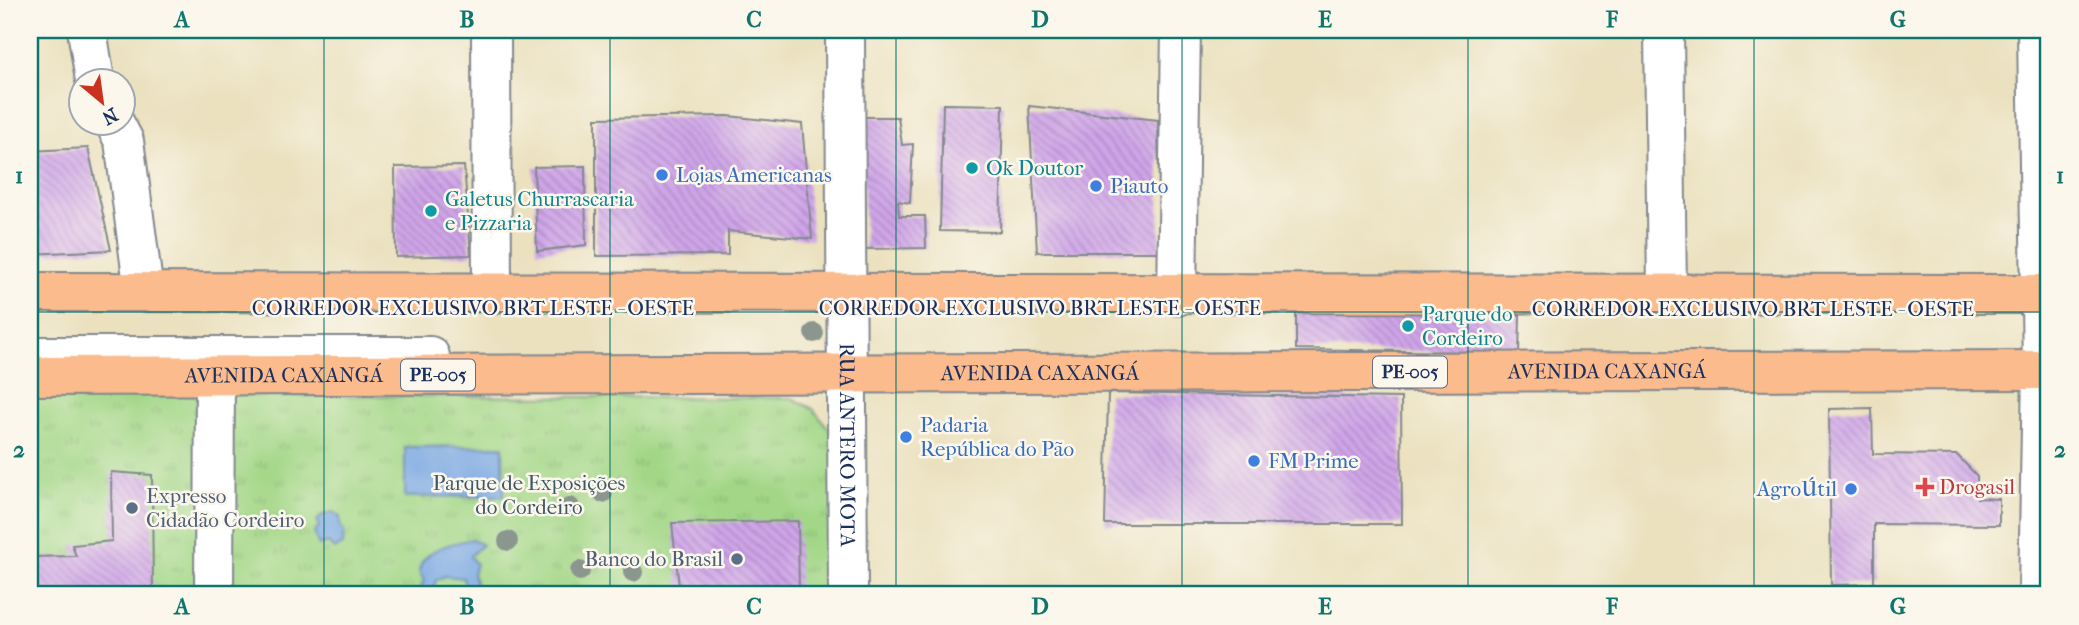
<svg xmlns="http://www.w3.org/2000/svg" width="2079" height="625" viewBox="0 0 2079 625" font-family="'IM FELL French Canon',serif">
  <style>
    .grass { fill: url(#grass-tufts); stroke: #5f8372; stroke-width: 2 }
    .water { fill: #7aa8e3; stroke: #4a6ca0; stroke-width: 2 }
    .building { fill: url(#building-back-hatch) }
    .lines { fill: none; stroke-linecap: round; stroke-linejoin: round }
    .minor-casing { stroke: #83888e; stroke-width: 42 }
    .major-casing { stroke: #83888e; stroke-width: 42 }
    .minor { stroke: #fff; stroke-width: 38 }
    .major { stroke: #fbbb8c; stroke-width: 38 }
    .tree { fill: #8b968f }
    .grid { fill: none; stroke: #0f766e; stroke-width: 2; stroke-opacity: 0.55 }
    .culture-dot { fill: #0f9aa8; stroke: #fbf7ec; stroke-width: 2.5 }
    .shop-dot { fill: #3f7fe0; stroke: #fbf7ec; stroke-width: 2.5 }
    .health-dot { fill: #e0444e; stroke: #fbf7ec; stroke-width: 2.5 }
    .service-dot { fill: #5c6f8a; stroke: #fbf7ec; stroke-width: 2.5 }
    .labels { text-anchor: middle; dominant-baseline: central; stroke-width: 5; stroke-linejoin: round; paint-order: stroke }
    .shield { fill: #fbf7ec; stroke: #5e6b89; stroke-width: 2 }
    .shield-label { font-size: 19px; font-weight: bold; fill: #1b2f5e }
    .culture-label { font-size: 21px; fill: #0d838f; stroke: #fbf7ec; text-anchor: start }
    .shop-label { font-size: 21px; fill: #366cbe; stroke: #fbf7ec; text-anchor: start }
    .street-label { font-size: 21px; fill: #1b2f5e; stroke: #fbf7ec }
    .park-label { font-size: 21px; fill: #3d5968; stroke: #fbf7ec }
    .health-label { font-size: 21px; fill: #be3a42; stroke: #fbf7ec; text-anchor: start }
    .service-label { font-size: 21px; fill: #4e5e75; stroke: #fbf7ec; text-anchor: start }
    .neatline { fill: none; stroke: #0f766e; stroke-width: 2.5 }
    .grid-label { font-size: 23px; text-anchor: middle; font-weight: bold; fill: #0f766e }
  </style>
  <defs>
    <pattern id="grass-tufts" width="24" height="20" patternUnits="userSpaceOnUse" patternTransform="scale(1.75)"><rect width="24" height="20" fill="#a3d787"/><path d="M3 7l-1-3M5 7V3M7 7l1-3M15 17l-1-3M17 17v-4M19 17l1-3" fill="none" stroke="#8cb977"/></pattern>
    <pattern id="building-back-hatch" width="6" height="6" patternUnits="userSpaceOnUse" patternTransform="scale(1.75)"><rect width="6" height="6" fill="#d0a5e9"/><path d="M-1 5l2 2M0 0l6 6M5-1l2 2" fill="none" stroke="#a887c0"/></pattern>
  </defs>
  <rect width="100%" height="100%" fill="#fbf7ec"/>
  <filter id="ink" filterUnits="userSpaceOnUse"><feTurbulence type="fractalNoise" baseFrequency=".0143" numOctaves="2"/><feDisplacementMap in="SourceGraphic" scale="14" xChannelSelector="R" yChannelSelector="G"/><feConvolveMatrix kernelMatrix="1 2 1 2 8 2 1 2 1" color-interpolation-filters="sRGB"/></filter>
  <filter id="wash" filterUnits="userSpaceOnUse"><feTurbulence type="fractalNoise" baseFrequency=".00686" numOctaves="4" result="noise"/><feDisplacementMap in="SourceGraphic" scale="28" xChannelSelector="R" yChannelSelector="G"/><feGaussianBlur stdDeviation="1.57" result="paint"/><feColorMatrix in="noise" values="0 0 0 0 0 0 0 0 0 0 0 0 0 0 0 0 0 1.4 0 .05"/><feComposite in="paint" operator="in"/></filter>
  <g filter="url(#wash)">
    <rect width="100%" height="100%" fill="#ebe1bf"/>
    <path class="grass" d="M30,394L792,398L813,409L837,439V595H30Z"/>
    <g class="water">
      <path d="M503,446L504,496L405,497V447Z"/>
      <path d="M333,512L340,517V525L344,531L343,545L334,549L328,543L319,546L314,533L319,526L317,521L323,515Z"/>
      <path d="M472,539L482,545L470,556L476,564L473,572L478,595H467L463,578L445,576L436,580L432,595H421L419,591L424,581L419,571C423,548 453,543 472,539Z"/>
    </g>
    <g id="blocks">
      <g class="building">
        <path d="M943,104L1003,105L1000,232L940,231Z"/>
        <path d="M1029,106L1158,120L1160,252H1037Z"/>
        <path d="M728,116L802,124L812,239L728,231V255L596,256V118Z"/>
        <path d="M862,117H898L902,145L913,144L910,203L898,201L899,216H925L926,248L865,249Z"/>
        <path d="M88,148L111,250L30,254V151Z"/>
        <path d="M464,166L471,255L396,257L395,167Z"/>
        <path d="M585,166L586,245L537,251L534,167Z"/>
        <path d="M1296,311L1520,315L1519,353L1296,349Z"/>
        <path d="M1108,393L1401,398L1402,524H1105Z"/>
        <path d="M1872,408L1873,454L1957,455L1977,476V498L1999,499V525L1874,524V584L1831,585L1829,409Z"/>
        <path d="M111,472L152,475L153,595H30V557L76,556L72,545L112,541Z"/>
        <path d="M798,521L799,595H680L672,523Z"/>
      </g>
    </g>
  </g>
  <g filter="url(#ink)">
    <use href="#blocks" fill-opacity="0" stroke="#83888e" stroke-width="2"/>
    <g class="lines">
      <defs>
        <g id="minor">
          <path d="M87,30L95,80"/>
          <path d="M491,30L492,294"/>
          <path id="s1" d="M845,30L848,595"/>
          <path d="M1664,30L1667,296"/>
          <path d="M2037,30L2042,370L2038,595"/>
          <path d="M114,122L124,141L144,292"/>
          <path d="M1177,296L1181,30"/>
          <path d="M30,356H430"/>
          <path d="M214,595L215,376"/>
        </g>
        <g id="major">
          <path d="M30,292L2049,294"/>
          <path id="s2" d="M30,376L2049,370"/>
        </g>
      </defs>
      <use href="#minor" class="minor-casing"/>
      <use href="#major" class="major-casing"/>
      <use href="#minor" class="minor"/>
      <use href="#major" class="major"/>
    </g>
    <g class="tree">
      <circle cx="814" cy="333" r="10"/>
      <circle cx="603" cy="493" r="10"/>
      <circle cx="570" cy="507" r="10"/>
      <circle cx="508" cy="541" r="10"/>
      <circle cx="580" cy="571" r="10"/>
      <circle cx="633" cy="572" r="10"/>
    </g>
  </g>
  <path class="grid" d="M324,30V595M610,30V595M896,30V595M1182,30V595M1468,30V595M1754,30V595M30,312H2049"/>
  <g class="culture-dot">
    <circle cx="972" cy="168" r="7"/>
    <circle cx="431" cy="211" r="7"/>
    <circle cx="1408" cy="326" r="7"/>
  </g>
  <g class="shop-dot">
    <circle cx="662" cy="175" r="7"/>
    <circle cx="1096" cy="186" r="7"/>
    <circle cx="906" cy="437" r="7"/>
    <circle cx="1254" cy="461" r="7"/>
    <circle cx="1851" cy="489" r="7"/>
  </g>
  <path class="health-dot" d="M1921.5 476.5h7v7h7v7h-7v7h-7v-7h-7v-7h7z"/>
  <g class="service-dot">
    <circle cx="132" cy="508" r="7"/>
    <circle cx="737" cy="559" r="7"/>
  </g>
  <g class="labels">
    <g class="shield">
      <rect x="1373" y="356.5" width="74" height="31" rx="5"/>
      <rect x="401" y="359.5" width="74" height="31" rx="5"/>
    </g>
    <g class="shield-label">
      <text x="1410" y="372">PE-005</text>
      <text x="438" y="375">PE-005</text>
    </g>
    <g class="culture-label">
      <text x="986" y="168">Ok Doutor</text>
      <text x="445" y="199">Galetus Churrascaria<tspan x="445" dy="24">e Pizzaria</tspan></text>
      <text x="1422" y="314">Parque do<tspan x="1422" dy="24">Cordeiro</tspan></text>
    </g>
    <g class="shop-label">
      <text x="676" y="175">Lojas Americanas</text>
      <text x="1110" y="186">Piauto</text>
      <text x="920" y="425">Padaria<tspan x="920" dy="24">República do Pão</tspan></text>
      <text x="1268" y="461">FM Prime</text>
      <text x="1837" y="489" text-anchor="end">AgroÚtil</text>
    </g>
    <g class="street-label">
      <text x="473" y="308">CORREDOR EXCLUSIVO BRT LESTE - OESTE</text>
      <text x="1040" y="308">CORREDOR EXCLUSIVO BRT LESTE - OESTE</text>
      <text x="1753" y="309">CORREDOR EXCLUSIVO BRT LESTE - OESTE</text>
      <text stroke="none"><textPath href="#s2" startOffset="1577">AVENIDA CAXANGÁ</textPath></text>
      <text stroke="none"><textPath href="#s2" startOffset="1010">AVENIDA CAXANGÁ</textPath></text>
      <text stroke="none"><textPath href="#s2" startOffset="254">AVENIDA CAXANGÁ</textPath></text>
      <text stroke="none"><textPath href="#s1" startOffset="415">RUA ANTERO MOTA</textPath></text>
    </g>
    <g class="park-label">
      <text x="529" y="483">Parque de Exposições<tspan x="529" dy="24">do Cordeiro</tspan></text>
    </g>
    <g class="health-label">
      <text x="1939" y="487">Drogasil</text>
    </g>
    <g class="service-label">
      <text x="146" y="496">Expresso<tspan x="146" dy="24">Cidadão Cordeiro</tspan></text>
      <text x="723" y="559" text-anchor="end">Banco do Brasil</text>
    </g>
  </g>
  <rect width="2079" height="625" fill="none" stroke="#fbf7ec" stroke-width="77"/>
  <g transform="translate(102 102) rotate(151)"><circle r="33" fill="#fbf7ec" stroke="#a1a7b3" stroke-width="2"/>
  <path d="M0-5L12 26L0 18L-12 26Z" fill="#c8321e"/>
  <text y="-10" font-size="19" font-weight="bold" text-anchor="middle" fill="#1b2f5e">N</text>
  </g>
  <rect x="38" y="38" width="2002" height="548" class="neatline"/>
  <g class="grid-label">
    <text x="182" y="27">A</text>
    <text x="467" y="27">B</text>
    <text x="754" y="27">C</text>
    <text x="1040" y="27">D</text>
    <text x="1325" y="27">E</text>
    <text x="1612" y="27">F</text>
    <text x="1898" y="27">G</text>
    <text x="19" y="183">1</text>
    <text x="2060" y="183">1</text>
    <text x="19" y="457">2</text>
    <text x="2060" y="457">2</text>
    <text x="182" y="614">A</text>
    <text x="467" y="614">B</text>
    <text x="754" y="614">C</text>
    <text x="1040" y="614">D</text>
    <text x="1325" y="614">E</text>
    <text x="1612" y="614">F</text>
    <text x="1898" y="614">G</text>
  </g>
</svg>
